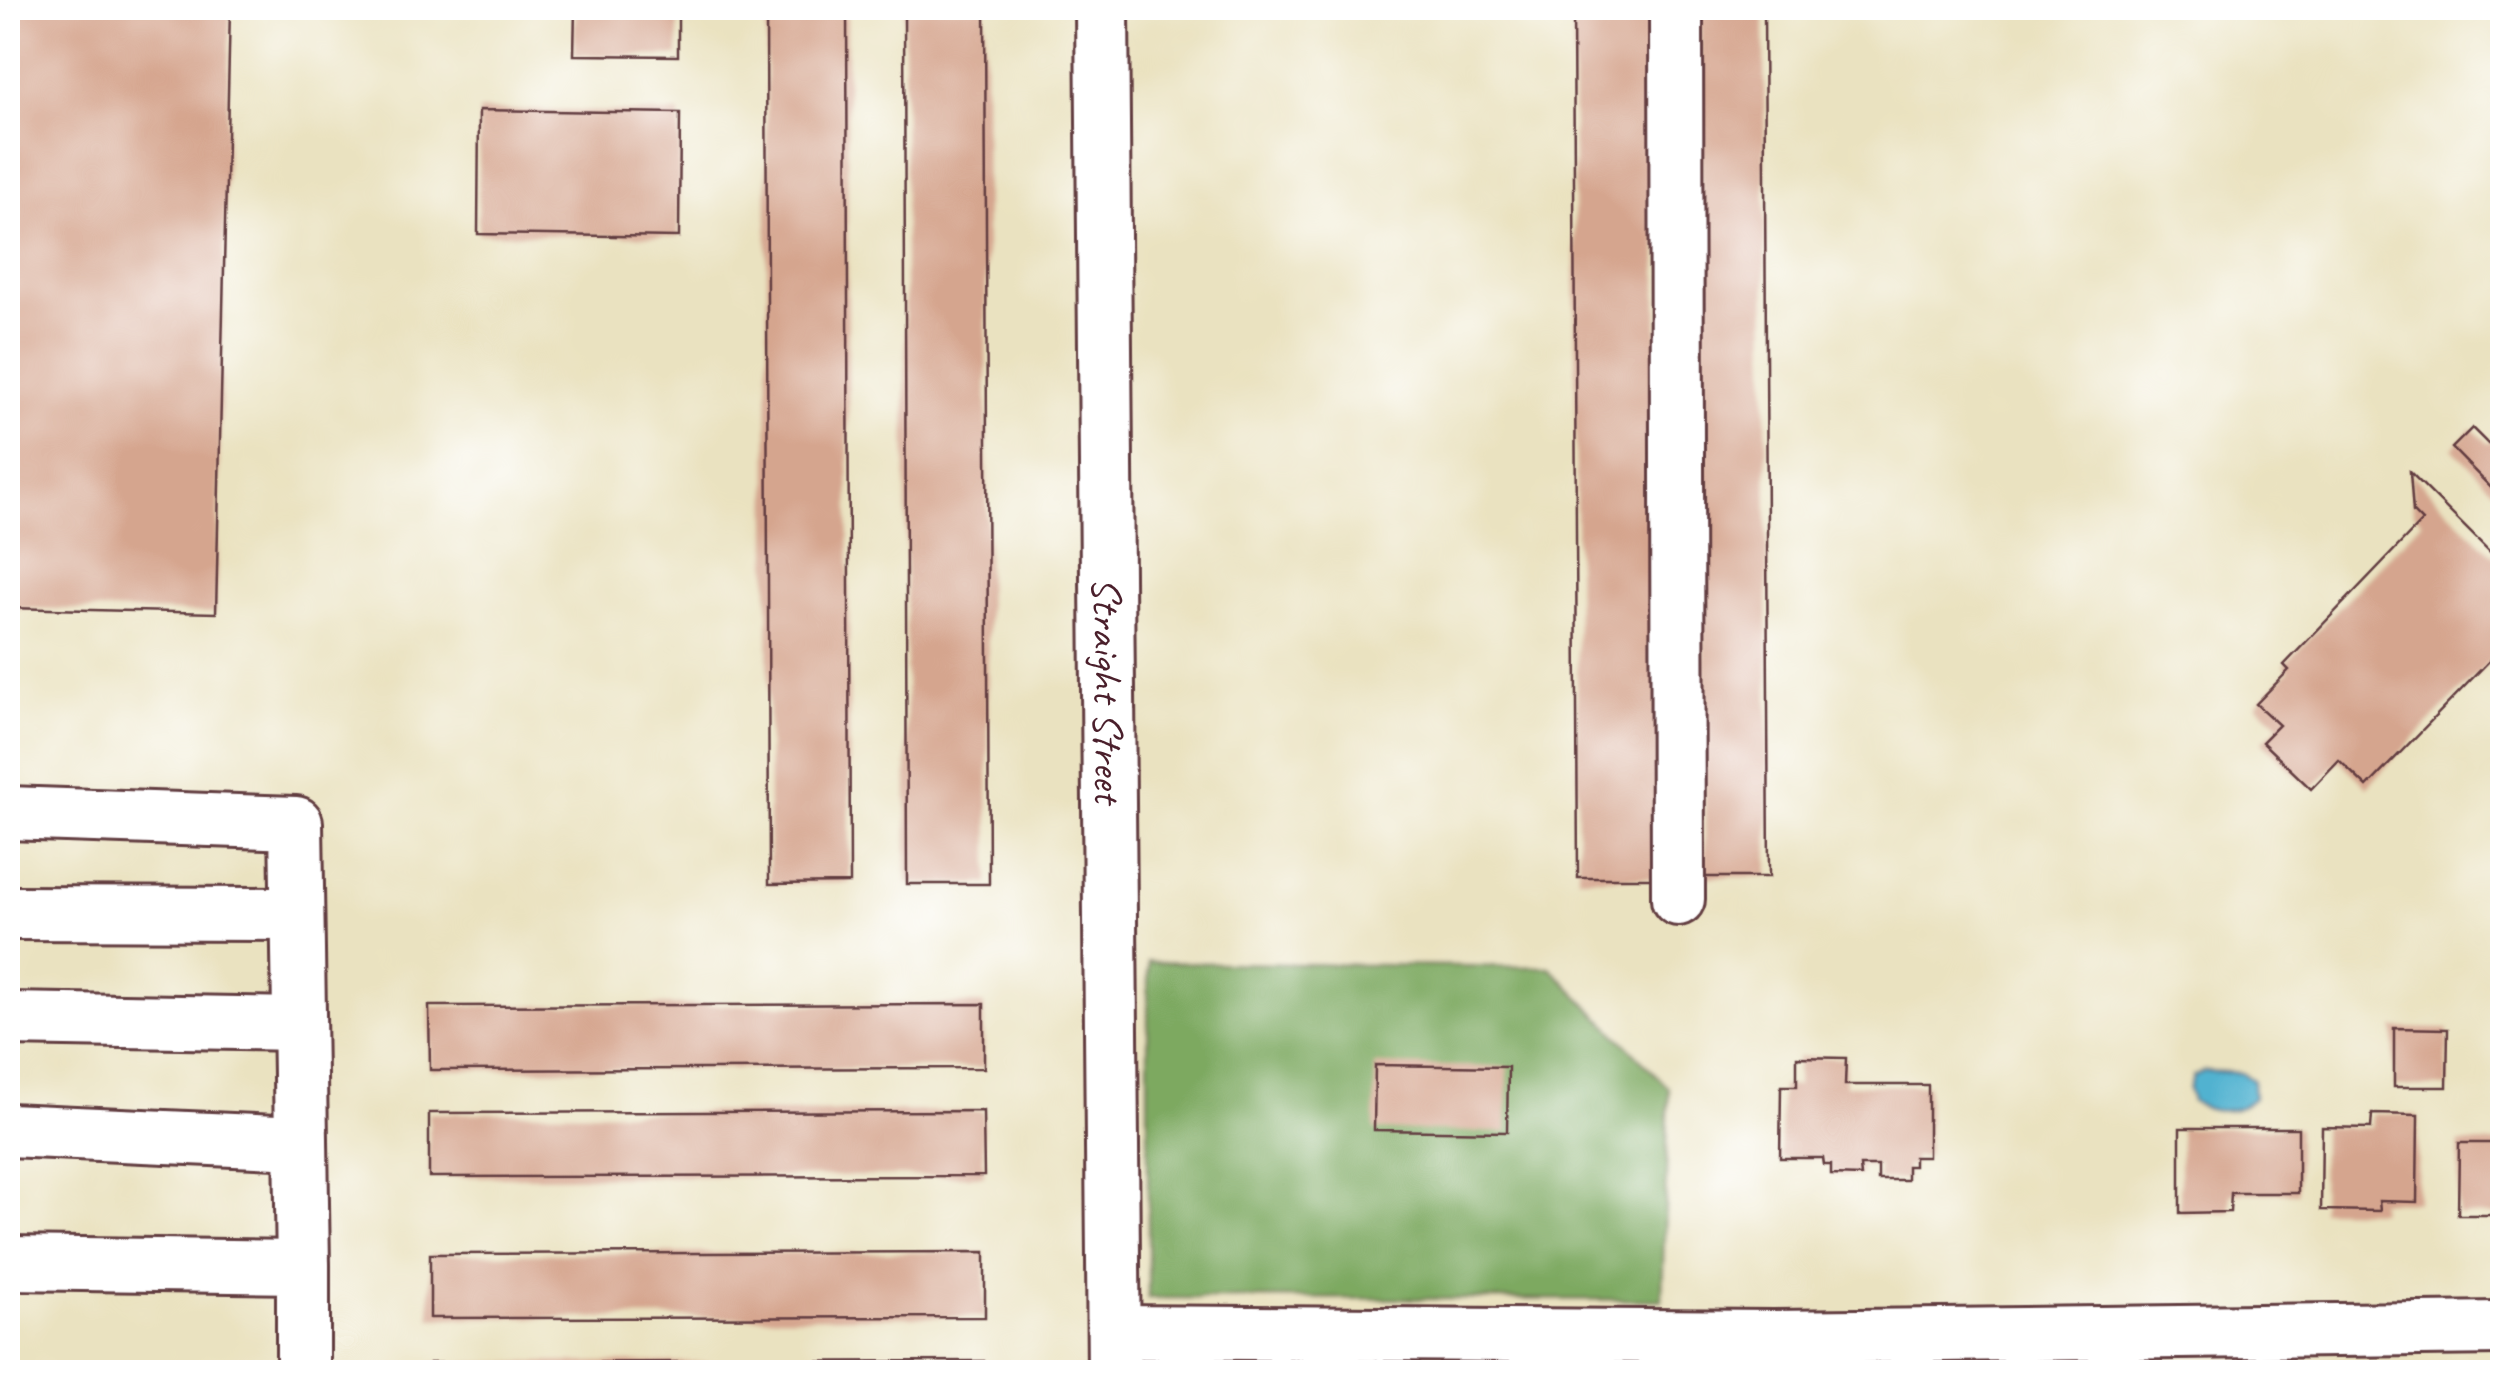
<svg xmlns="http://www.w3.org/2000/svg" width="2510" height="1380" viewBox="0 0 2510 1380" font-family="Caveat,sans-serif">
  <style>
    .forest { fill: #7da961; stroke: #646446; stroke-width: 2.5 }
    .water { fill: #51b2d0; stroke: #4e687e; stroke-width: 2.5 }
    .building { fill: #d5a58e }
    .lines { fill: none; stroke-linecap: round; stroke-linejoin: round }
    .minor-casing { stroke: #623c41; stroke-width: 58 }
    .minor { stroke: #fff; stroke-width: 52 }
    .labels { text-anchor: middle; dominant-baseline: central; stroke-width: 9; stroke-linejoin: round; paint-order: stroke }
    .street-label { font-size: 42px; fill: #4a1f2b; stroke: #fff }
  </style>
  <rect width="100%" height="100%" fill="#fff"/>
  <filter id="ink" filterUnits="userSpaceOnUse"><feTurbulence type="fractalNoise" baseFrequency=".01" numOctaves="2"/><feDisplacementMap in="SourceGraphic" scale="20" xChannelSelector="R" yChannelSelector="G"/><feConvolveMatrix kernelMatrix="1 2 1 2 8 2 1 2 1" color-interpolation-filters="sRGB"/></filter>
  <filter id="wash" filterUnits="userSpaceOnUse"><feTurbulence type="fractalNoise" baseFrequency=".0048" numOctaves="4" result="noise"/><feDisplacementMap in="SourceGraphic" scale="40" xChannelSelector="R" yChannelSelector="G"/><feGaussianBlur stdDeviation="2.25" result="paint"/><feColorMatrix in="noise" values="0 0 0 0 0 0 0 0 0 0 0 0 0 0 0 0 0 1.4 0 .05"/><feComposite in="paint" operator="in"/></filter>
  <g filter="url(#wash)">
    <rect width="100%" height="100%" fill="#eae2c0"/>
    <path class="forest" d="M1148,962L1550,967L1669,1088L1662,1300L1148,1298Z"/>
    <path class="water" d="M2205,1071L2242,1073L2253,1080L2254,1098C2237,1114 2211,1115 2192,1101L2189,1089L2193,1076Z"/>
    <g id="blocks">
      <g class="building">
        <path d="M16,8H230L216,613L8,608V398Z"/>
        <path d="M575,8H678V56L574,55Z"/>
        <path d="M766,8H847L850,883L769,884Z"/>
        <path d="M904,8H985L989,884H907Z"/>
        <path d="M1573,8H1656L1660,878H1578Z"/>
        <path d="M1700,8H1764L1769,877H1705Z"/>
        <path d="M479,110L680,113L679,237L478,234Z"/>
        <path d="M2472,428L2488,444L2502,430V499L2452,448Z"/>
        <path d="M2410,472L2494,556L2502,547V654H2496L2367,787L2339,760L2311,789L2262,742L2279,725L2256,704L2289,670L2284,665L2422,521L2413,512Z"/>
        <path d="M984,1004V1068L430,1070L429,1006Z"/>
        <path d="M2394,1028L2448,1029L2447,1087H2394Z"/>
        <path d="M1797,1057L1846,1058L1845,1085H1928V1157H1914V1166H1907V1180H1878V1166H1860L1861,1176L1831,1175V1165H1824L1823,1158H1780L1781,1086H1797Z"/>
        <path d="M1375,1065L1508,1067L1507,1132L1374,1130Z"/>
        <path d="M983,1111L984,1176L429,1177V1113Z"/>
        <path d="M2372,1114L2418,1115L2417,1202L2379,1201L2380,1211L2321,1210L2322,1127L2371,1128Z"/>
        <path d="M2180,1128H2298V1193H2231L2230,1212L2180,1213Z"/>
        <path d="M2459,1143H2502V1215H2458Z"/>
        <path d="M985,1252V1317L430,1318V1254Z"/>
        <path d="M984,1361V1372H430V1363Z"/>
      </g>
    </g>
  </g>
  <g filter="url(#ink)">
    <use href="#blocks" fill-opacity="0" stroke="#623c41" stroke-width="2.5"/>
    <g class="lines">
      <defs>
        <g id="minor">
          <path id="s1" d="M1102,8L1114,1372"/>
          <path d="M1676,8L1678,899"/>
          <path d="M8,813L296,823L303,1267"/>
          <path d="M8,913L297,914"/>
          <path d="M8,1019L299,1024"/>
          <path d="M8,1130L301,1143"/>
          <path d="M8,1263L303,1267V1372"/>
          <path d="M1114,1332L1773,1337L2502,1328"/>
        </g>
      </defs>
      <use href="#minor" class="minor-casing"/>
      <use href="#minor" class="minor"/>
    </g>
  </g>
  <g class="labels">
    <g class="street-label">
      <text stroke="none"><textPath href="#s1" startOffset="682">Straight Street</textPath></text>
    </g>
  </g>
  <rect width="2510" height="1380" fill="none" stroke="#fff" stroke-width="40"/>
</svg>
